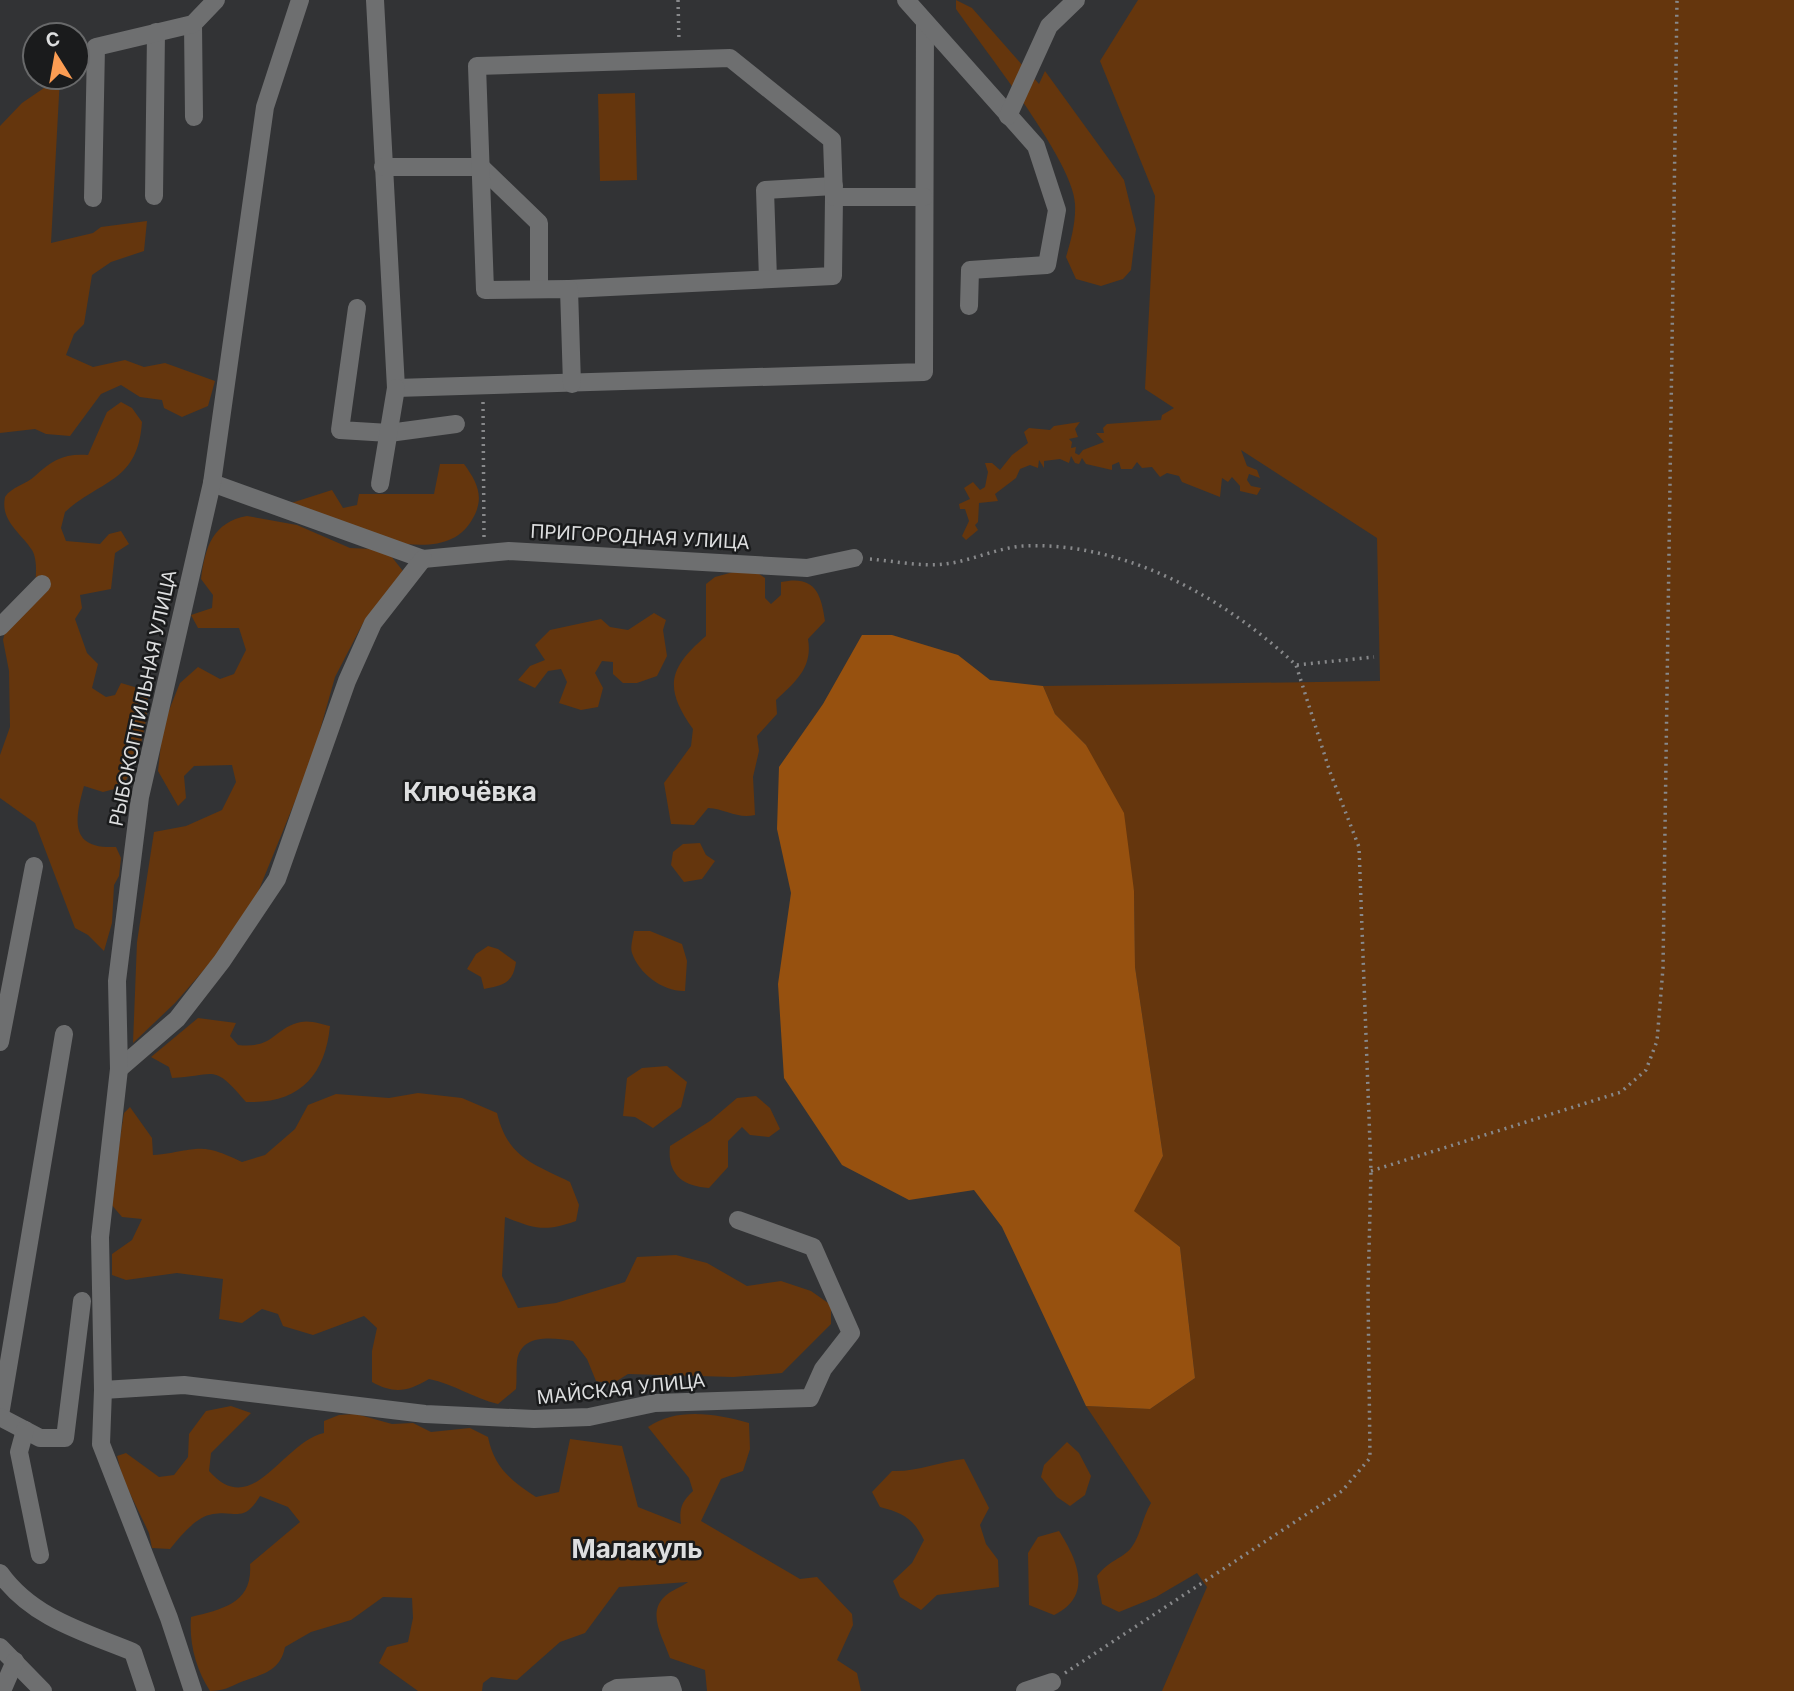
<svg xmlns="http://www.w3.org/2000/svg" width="1794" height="1691" viewBox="0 0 1794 1691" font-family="Inter,sans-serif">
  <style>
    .green { fill: #65360d }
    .water { fill: #97510f }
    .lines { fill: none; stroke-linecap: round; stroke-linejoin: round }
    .path { stroke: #88898b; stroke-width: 3.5; stroke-dasharray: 2 5; stroke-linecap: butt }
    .minor { stroke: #6e6f70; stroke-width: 18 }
    .labels { text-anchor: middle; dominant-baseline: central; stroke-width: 5; stroke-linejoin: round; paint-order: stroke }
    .street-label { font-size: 19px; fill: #dddedf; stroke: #1a1b1c }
    .district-label { font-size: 26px; font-weight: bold; fill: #dddedf; stroke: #1a1b1c }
  </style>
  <rect width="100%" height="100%" fill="#323335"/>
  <g class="green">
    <path d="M956,0L972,8L1039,84L1045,71L1124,180L1136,229L1131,270L1123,279L1101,286L1076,279L1066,257C1071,240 1076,222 1075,204C1074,162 983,48 956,9Z"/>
    <path d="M1138,0H1794V1691H1162L1207,1587L1197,1573L1156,1597L1119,1612L1102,1604L1097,1576C1109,1560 1122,1559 1131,1548C1141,1535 1142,1518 1151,1503L1086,1406L1150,1409L1195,1378L1180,1247L1133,1211L1163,1156L1135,967L1134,891L1086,745L1055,714L1043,686L1380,681L1377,538L1241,450L1247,466L1257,470L1260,478L1249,474L1247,480L1251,486L1261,488L1257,495L1240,491V486L1232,477L1228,482L1222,478L1220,497L1182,482L1179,476L1167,473L1160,477L1152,467L1142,468L1137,462L1132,469H1121L1119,462L1112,465V470L1086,464L1082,458L1079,464L1075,463L1071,456L1069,463L1060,459L1044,461V468L1039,460L1038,468L1030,465L1020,469L1016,478L995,494L998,501L979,503L978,522L975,525L978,530L966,540L962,536L969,521L965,509H960L959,504L970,499L964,488L973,482L980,490L985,487L988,472L985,463H992L1000,470L1012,455L1028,443L1024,432L1029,428L1050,430L1054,426L1080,422L1075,429L1078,437L1069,439L1072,442L1071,448L1076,447L1075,453L1079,455L1083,450L1104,442L1096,433H1104L1103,428L1107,424L1161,420L1162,415L1174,408L1145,389L1155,196L1100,61Z"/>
    <path d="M60,77L51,243L93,233L101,227L147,221L144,251L111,262L92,275L84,324L74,334L66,355L93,367L125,360L144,367L165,363L215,381L208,406L182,417L164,408L162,400L140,397L121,385L101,394L70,436L46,434L35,429L0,433V126L22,103Z"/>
    <path d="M635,93L637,180L600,181L598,94Z"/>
    <path d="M121,402L132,408L142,422C138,482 102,479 65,512L61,528L66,541L100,544L109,534L121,531L129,544L115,553L111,589L80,595L82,608L75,619L87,653L98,664L92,688L106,697L115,695L121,683L148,691C148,724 140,758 122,787L103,792L84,786C74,822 70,849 116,847L121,858L119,876L114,885L112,923L104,951L88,935L75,928L35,823L0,798V755L10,727L9,671L3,640L9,615L34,598C35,584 39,562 32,550C21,533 0,521 5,497C11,487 27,484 35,476C52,460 65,453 88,455L107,412Z"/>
    <path d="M440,464H464C477,482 485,497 473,518C442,578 330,521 285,505L332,490L343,508L357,505L359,494H434Z"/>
    <path d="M247,516L297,525L350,548L371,549L391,556L403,571L363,623L335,677L311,762L256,897L217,955L175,1003L133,1043L137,942L154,832L186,826L222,810L236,782L232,765L194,766L184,776L186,798L178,806L158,771L163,725L180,683L198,667L220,679L234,674L246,650L239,628H198L191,615L212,608L213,595L201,579C205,547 213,522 247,516Z"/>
    <path d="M737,571L756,572L765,578V598L771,604L781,595V582C814,575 821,592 825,621L808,639C813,668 795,682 776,700L777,714L757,736L759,751L753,777L755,815C737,819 726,809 708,808L694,825L671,824L664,783L691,746L693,729C663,687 669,668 706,636V584L715,577Z"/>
    <path d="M654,613L666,620L663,630L667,656L657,676L637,683H623L613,674V662L602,661L595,673L603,688L598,707L581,710L559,703L567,682L561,669L548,671L535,688L518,680L530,666L545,660L535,645L550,630L601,619L610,627L628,630Z"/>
    <path d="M700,843L706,855L715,861L702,879L684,882L671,865L673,852L683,844Z"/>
    <path d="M634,931H650L682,944L687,961L685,991C664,992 639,974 632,953C630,947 633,938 634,931Z"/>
    <path d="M488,946L498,949L516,962C513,983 504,985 484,989L481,977L467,969L476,954Z"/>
    <path d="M198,1018L236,1023L230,1036L238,1045C275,1049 273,1028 301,1022C310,1020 322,1024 330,1026C325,1076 299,1104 246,1102C212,1062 217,1076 172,1078L169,1067L151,1057Z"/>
    <path d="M667,1066L687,1082L681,1107L653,1128L635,1117L623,1116L627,1078L642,1068Z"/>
    <path d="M418,1093L462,1098L497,1113C508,1158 532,1163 570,1182L579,1205L576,1221C544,1232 536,1229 505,1217L502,1276L518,1308L556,1303L625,1282L637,1257L676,1255L707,1263L747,1286L781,1281L811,1291L831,1305V1324L782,1373L733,1377L628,1374L612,1384L596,1381L587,1359L573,1341C553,1338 521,1333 517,1361C516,1370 517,1380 516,1389L498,1404C473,1398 454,1384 429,1379C407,1392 394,1394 372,1382V1351L377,1328L364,1316L313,1335L283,1326L278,1314L262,1309L242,1323L219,1319L223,1279L177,1273L126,1280L112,1275V1254L132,1240L142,1219L122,1217L110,1203L124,1113L130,1107L152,1138L153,1155C198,1151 197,1140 242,1162L265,1155L295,1129L308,1105L336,1094L389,1098Z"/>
    <path d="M756,1096L770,1108L780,1129L769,1137L750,1135L742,1127L728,1141V1167L709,1188C682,1186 667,1174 670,1146L710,1121L737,1098Z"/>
    <path d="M231,1406L251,1413L211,1453L209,1471C253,1521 282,1442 324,1433V1421L339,1415L356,1414L392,1424L413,1423L431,1432L470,1428L488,1437C494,1467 511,1481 536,1497L559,1492L570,1439L622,1446L638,1507L681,1524C679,1510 681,1502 693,1491L689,1478L648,1427C677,1407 717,1414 749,1423L750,1449L743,1471L721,1479L701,1521L800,1579L817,1577L852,1614L853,1625L837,1660L857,1673L861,1691H707L705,1670L670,1658C663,1637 644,1610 669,1593C675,1589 683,1586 688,1582L619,1587L585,1633L560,1642L517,1680L491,1677L483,1683L482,1691H418L379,1663L387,1647L408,1642L413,1618L412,1598L383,1597L351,1620L311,1632L285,1647C280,1672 262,1674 241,1682C230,1687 223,1691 210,1691C196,1669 189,1644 191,1617C223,1609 253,1603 250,1564L300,1522L288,1507L260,1496C243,1524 237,1510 213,1514C195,1517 181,1536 170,1549L152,1548L149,1533L123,1479L117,1456L126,1453L159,1477L174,1475L188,1457L189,1434L206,1411Z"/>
    <path d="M1067,1442L1079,1453L1091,1476L1085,1495L1070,1506L1057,1497L1041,1477L1044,1465Z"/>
    <path d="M964,1459L989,1508L980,1525L986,1544L998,1560L999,1587L937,1595L921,1610L900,1597L893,1581L912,1563L924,1540C913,1518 903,1513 880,1507L872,1492L892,1471C917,1472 939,1462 964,1459Z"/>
    <path d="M1059,1531C1078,1561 1093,1596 1054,1615L1029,1605L1028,1553L1038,1537Z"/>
  </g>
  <path class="water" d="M862,635H892L958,655L990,680L1043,686L1055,714L1086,745L1124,813L1134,891L1135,967L1163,1156L1134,1211L1180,1247L1195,1378L1150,1409L1086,1406L1002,1227L974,1190L909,1200L842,1165L784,1078L778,984L791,893L777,829L779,767L823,704Z"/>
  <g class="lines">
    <g class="path">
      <path d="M678,0L679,42"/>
      <path d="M483,402L484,537"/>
      <path d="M870,559C894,561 922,567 945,564C971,561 997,548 1023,546C1124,541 1225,598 1296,665L1374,657"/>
      <path d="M1371,1171L1621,1092L1646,1070L1657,1041L1663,968L1677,0"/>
      <path d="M1065,1673L1342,1491L1370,1458L1368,1291L1371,1171L1359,847L1330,772L1296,665"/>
    </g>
    <g class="minor">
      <path d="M375,0L396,388L924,372L925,22"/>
      <path d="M906,0L1036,146L1057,210L1047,265L970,270L969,306"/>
      <path d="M193,24L194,117"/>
      <path d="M1008,116L1049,26L1076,0"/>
      <path d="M383,167H481L539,223V289"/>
      <path d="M154,196L156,32"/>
      <path d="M93,198L96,47L193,24L216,0"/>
      <path d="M768,279L765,190L834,186"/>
      <path d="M569,289L833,276L834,197"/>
      <path d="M357,308L340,430L389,433L456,424"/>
      <path d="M572,384L569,289L485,290L477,66L730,58L832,140L834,197H924"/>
      <path d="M212,483L423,559L509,551L807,568L854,558"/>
      <path d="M380,484L396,388"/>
      <path d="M0,627L42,584"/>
      <path d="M0,1042L34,866"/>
      <path d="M119,1069L177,1019L222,961L277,879L347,681L373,623L423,559"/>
      <path d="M103,1390L184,1385L425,1414L534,1419L589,1417L655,1403L810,1398L823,1369L851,1333L813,1247L738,1220"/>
      <path d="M0,1415L64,1034"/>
      <path d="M0,1417L40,1438H65L82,1301"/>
      <path d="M25,1430L19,1452L40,1555"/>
      <path d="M0,1573C32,1618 84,1632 133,1652L146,1691"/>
      <path d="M0,1647L43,1691"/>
      <path d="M2,1691L15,1661"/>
      <path d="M193,1691L169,1618L101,1444L103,1390L100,1237L119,1069L117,981L140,797L212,483L265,107L300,0"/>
      <path d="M611,1691L617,1688L671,1685L673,1691"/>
      <path d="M1025,1691L1052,1682"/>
    </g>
  </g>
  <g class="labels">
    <g class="street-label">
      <text transform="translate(640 537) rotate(3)">ПРИГОРОДНАЯ УЛИЦА</text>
      <text transform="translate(143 698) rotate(-78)">РЫБОКОПТИЛЬНАЯ УЛИЦА</text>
      <text transform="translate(621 1389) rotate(-6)">МАЙСКАЯ УЛИЦА</text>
    </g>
    <g class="district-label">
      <text x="470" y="791">Ключёвка</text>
      <text x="637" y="1548">Малакуль</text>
    </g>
  </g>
  <g transform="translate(56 56) rotate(349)"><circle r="33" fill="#1a1b1c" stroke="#68696a" stroke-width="2"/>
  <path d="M0-5L12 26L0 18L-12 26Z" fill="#fc9d53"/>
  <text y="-10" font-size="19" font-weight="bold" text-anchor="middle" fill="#dddedf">С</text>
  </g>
</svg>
